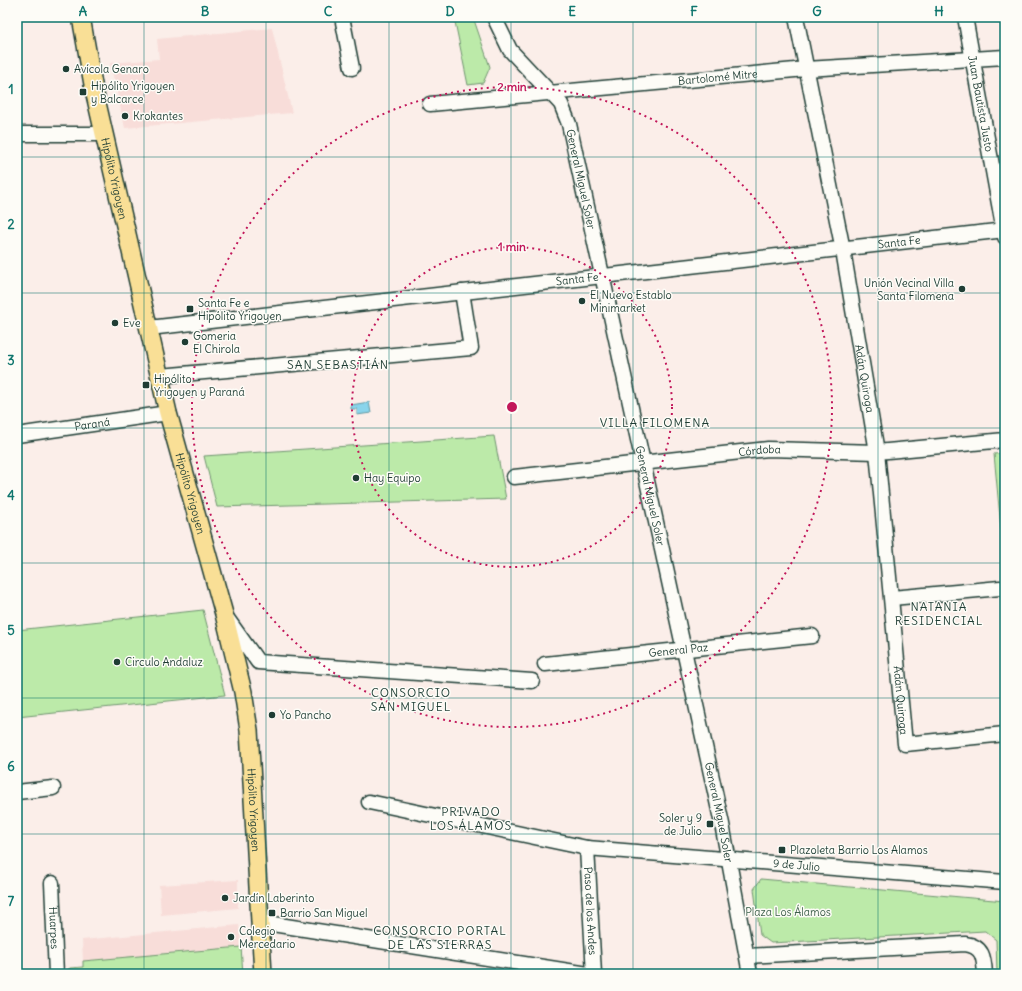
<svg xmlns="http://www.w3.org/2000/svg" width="1022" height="991" viewBox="0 0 1022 991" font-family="Delius,sans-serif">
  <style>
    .built { fill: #f8ddd9 }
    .green { fill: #bceaa9; stroke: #6e946e }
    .water { fill: #8ad4eb; stroke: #5f98a2 }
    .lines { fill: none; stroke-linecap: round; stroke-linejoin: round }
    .minor-casing { stroke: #1f3d34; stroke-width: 17 }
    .major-casing { stroke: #1f3d34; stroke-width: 20 }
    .minor { stroke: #fdfcf7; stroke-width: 14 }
    .major { stroke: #f9df96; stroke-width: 17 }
    .grid { fill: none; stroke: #0f766e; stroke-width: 1; stroke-opacity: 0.55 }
    .ring { fill: none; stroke: #c2185b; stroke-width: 2; stroke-dasharray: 2 4 }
    .poi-dot { fill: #1f3d34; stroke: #fdfcf7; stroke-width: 1.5 }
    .labels { text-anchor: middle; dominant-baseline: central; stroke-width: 3; stroke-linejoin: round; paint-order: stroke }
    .poi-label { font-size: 11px; fill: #1f3d34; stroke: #fdfcf7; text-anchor: start }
    .street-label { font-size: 11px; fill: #1f3d34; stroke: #fdfcf7 }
    .park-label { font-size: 11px; fill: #3e604b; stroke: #fdfcf7 }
    .neighbourhood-label { font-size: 12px; letter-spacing: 1px; fill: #1f3d34; stroke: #fdfcf7 }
    .centre { fill: #c2185b; stroke: #fdfcf7; stroke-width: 2 }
    .ring-label { font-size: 12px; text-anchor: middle; font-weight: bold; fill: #c2185b; stroke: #fdfcf7; stroke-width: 3; stroke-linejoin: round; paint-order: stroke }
    .neatline { fill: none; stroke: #0f766e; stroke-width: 1.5 }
    .grid-label { font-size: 13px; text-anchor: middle; font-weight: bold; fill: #0f766e }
  </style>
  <rect width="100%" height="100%" fill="#fbeee9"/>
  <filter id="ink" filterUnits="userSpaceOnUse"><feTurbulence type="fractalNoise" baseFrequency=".025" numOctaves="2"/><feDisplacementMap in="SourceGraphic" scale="8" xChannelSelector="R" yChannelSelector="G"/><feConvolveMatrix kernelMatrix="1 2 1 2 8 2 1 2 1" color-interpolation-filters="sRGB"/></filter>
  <g filter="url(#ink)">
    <g class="built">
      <path d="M272,28L292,113L125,128L110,63L159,59L157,39Z"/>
      <path d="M238,880V908L161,915L159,885Z"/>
      <path d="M239,925L241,947L83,961L82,940Z"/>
    </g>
    <g class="green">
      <path d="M454,17H473L490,67L483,83L468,85Z"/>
      <path d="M494,436L506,499L217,507L204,456Z"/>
      <path d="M1005,453V572L994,454Z"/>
      <path d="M203,610L225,695L17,717V630Z"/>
      <path d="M761,879L1005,901V974H997L996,940L985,931L771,943L760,935L754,889Z"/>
      <path d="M241,947L243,974H66V971L70,968L83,967V961Z"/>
    </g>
    <path class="water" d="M369,402L371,413L357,415V409H351V405Z"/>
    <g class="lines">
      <defs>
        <g id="minor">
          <path d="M342,17L352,68"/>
          <path id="s1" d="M494,17L510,50L561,104L569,124L722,824L750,974"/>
          <path id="s2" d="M796,17L843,250L877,452L905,744L1005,734"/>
          <path id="s3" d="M965,17L1005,237"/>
          <path id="s4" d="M430,104L806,69L1005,57"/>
          <path d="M17,134H105"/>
          <path id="s5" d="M149,328L1005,230"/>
          <path d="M160,376L471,348L462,292"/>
          <path id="s6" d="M17,435L168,413"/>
          <path id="s7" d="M514,477L768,449L877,452L1005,440"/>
          <path d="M892,598L1000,588"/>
          <path d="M226,617L258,662L532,681"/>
          <path id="s8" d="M545,664L812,636"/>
          <path d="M17,792L53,788"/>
          <path id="s9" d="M369,802L587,848L1005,882"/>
          <path id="s10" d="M587,848L594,974"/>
          <path id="s11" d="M52,883L56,974"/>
          <path d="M260,922L588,974"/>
          <path d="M747,956L965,944C983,946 984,958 985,974"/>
        </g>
        <g id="major">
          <path id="s12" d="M81,17L94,90L168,413L224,614L243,692L249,730L263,974"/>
        </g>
      </defs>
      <use href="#minor" class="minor-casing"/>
      <use href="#major" class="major-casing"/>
      <use href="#minor" class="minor"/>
      <use href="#major" class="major"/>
    </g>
  </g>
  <path class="grid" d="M144,17V974M266,17V974M389,17V974M511,17V974M633,17V974M756,17V974M878,17V974M17,157H1005M17,293H1005M17,428H1005M17,563H1005M17,698H1005M17,834H1005"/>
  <g class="ring">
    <circle cx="512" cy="407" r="160"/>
    <circle cx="512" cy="407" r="320"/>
  </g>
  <g class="poi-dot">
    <circle cx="66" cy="69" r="4"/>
    <rect x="79" y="88" width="8" height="8" rx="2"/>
    <circle cx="125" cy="116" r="4"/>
    <circle cx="962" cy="289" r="4"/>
    <circle cx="582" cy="301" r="4"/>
    <rect x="186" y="305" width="8" height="8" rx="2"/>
    <circle cx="115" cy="323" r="4"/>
    <circle cx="185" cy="342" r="4"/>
    <rect x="142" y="381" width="8" height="8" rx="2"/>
    <circle cx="356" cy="478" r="4"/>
    <circle cx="117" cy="662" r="4"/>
    <circle cx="272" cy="715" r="4"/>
    <rect x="706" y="820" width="8" height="8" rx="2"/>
    <rect x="778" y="846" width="8" height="8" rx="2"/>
    <circle cx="225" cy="898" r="4"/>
    <rect x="268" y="909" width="8" height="8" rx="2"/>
    <circle cx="231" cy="937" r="4"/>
  </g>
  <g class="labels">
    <g class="poi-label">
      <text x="74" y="69">Avícola Genaro</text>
      <text x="91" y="86">Hipólito Yrigoyen<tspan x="91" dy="13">y Balcarce</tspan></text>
      <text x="133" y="116">Krokantes</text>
      <text x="954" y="283" text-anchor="end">Unión Vecinal Villa<tspan x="954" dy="13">Santa Filomena</tspan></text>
      <text x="590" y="295">El Nuevo Establo<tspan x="590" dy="13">Minimarket</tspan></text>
      <text x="198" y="303">Santa Fe e<tspan x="198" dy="13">Hipólito Yrigoyen</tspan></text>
      <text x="123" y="323">Eve</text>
      <text x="193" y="336">Gomeria<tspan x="193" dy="13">El Chirola</tspan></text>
      <text x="154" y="379">Hipólito<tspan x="154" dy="13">Yrigoyen y Paraná</tspan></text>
      <text x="364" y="478">Hay Equipo</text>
      <text x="125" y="662">Circulo Andaluz</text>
      <text x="280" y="715">Yo Pancho</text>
      <text x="702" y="818" text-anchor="end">Soler y 9<tspan x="702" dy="13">de Julio</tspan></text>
      <text x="790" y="850">Plazoleta Barrio Los Alamos</text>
      <text x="233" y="898">Jardín Laberinto</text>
      <text x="280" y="913">Barrio San Miguel</text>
      <text x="239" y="931">Colegio<tspan x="239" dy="13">Mercedario</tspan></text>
    </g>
    <g class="street-label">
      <text stroke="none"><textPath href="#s4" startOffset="289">Bartolomé Mitre</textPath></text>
      <text stroke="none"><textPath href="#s3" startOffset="88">Juan Bautista Justo</textPath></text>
      <text stroke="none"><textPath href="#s12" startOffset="165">Hipólito Yrigoyen</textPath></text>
      <text stroke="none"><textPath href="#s1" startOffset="189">General Miguel Soler</textPath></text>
      <text stroke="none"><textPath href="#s5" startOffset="755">Santa Fe</textPath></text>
      <text stroke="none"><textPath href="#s5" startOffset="431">Santa Fe</textPath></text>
      <text stroke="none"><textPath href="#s2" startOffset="368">Adán Quiroga</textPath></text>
      <text stroke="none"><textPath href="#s6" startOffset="76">Paraná</textPath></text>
      <text stroke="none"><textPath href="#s7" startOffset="247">Córdoba</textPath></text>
      <text stroke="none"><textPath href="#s12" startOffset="489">Hipólito Yrigoyen</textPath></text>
      <text stroke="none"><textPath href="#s1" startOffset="513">General Miguel Soler</textPath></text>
      <text stroke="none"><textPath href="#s8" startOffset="134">General Paz</textPath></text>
      <text stroke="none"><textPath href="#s2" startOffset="692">Adán Quiroga</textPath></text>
      <text stroke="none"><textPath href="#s12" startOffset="813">Hipólito Yrigoyen</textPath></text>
      <text stroke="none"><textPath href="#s1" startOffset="837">General Miguel Soler</textPath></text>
      <text stroke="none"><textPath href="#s9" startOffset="433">9 de Julio</textPath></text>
      <text stroke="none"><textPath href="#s10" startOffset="63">Paso de los Andes</textPath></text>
      <text stroke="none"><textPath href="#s11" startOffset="45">Huarpes</textPath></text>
    </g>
    <g class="park-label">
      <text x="788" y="912">Plaza Los Álamos</text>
    </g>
    <g class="neighbourhood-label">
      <text x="338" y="364">SAN SEBASTIÁN</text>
      <text x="655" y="422">VILLA FILOMENA</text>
      <text x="939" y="606">NATANIA<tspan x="939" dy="14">RESIDENCIAL</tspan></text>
      <text x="411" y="692">CONSORCIO<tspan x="411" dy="14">SAN MIGUEL</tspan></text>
      <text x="471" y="811">PRIVADO<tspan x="471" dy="14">LOS ÁLAMOS</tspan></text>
      <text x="440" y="930">CONSORCIO PORTAL<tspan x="440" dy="14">DE LAS SIERRAS</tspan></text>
    </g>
  </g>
  <circle cx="512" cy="407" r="6" class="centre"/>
  <g class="ring-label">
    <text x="512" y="91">2 min</text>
    <text x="512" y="251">1 min</text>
  </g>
  <rect width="1022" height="991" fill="none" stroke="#fdfcf7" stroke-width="44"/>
  <rect x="22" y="22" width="978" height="947" class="neatline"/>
  <g class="grid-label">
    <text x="83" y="16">A</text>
    <text x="205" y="16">B</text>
    <text x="328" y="16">C</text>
    <text x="450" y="16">D</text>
    <text x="572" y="16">E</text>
    <text x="694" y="16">F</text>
    <text x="817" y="16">G</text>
    <text x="939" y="16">H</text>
    <text x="11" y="94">1</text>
    <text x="11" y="229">2</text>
    <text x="11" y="365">3</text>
    <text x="11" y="500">4</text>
    <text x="11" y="635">5</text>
    <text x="11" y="771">6</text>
    <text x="11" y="906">7</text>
  </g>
</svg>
